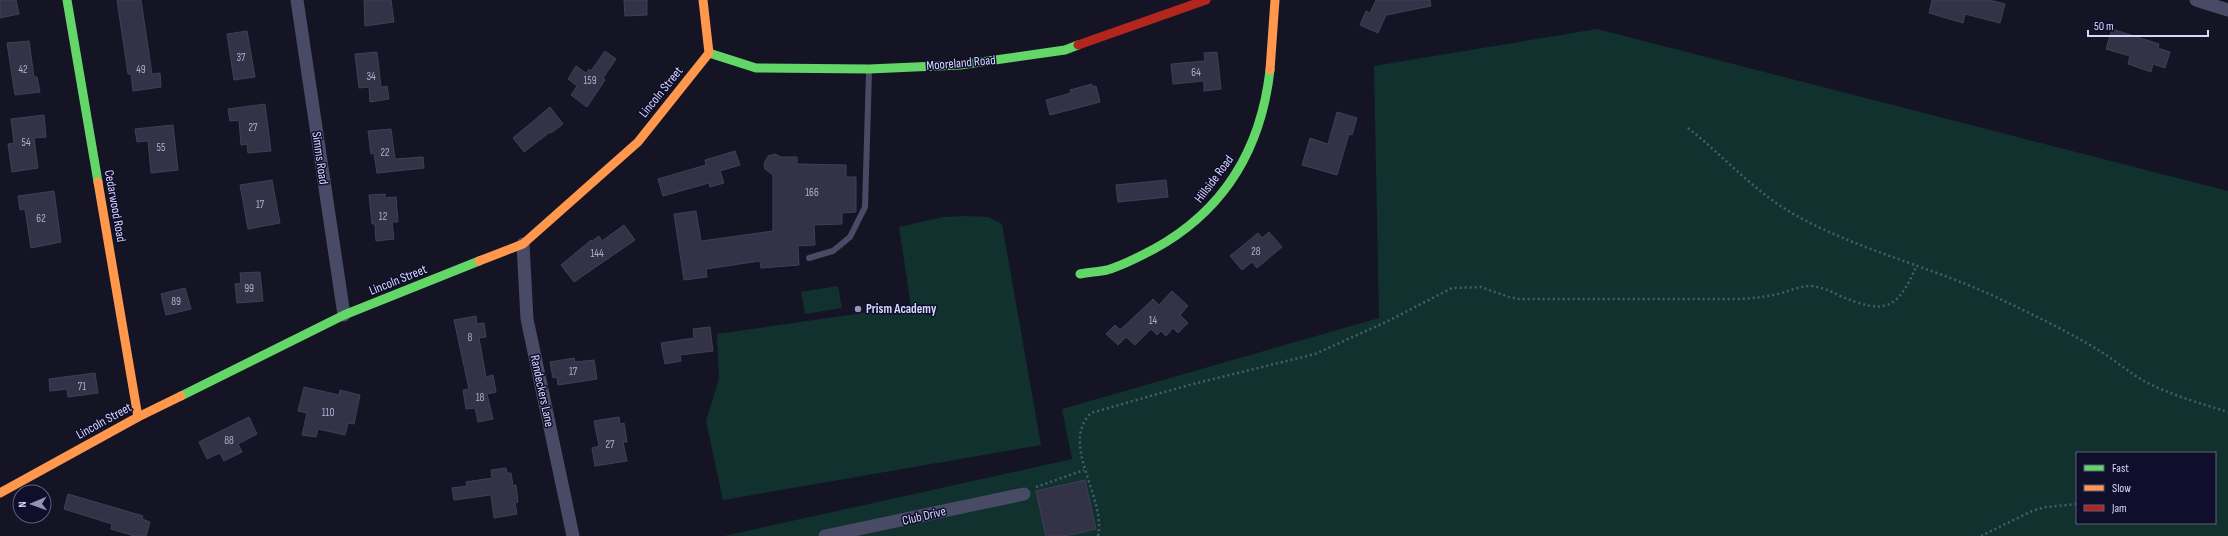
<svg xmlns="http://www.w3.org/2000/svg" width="2228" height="536" viewBox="0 0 2228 536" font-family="'Sofia Sans Condensed',sans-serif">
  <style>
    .green { fill: #11312f; fill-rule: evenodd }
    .building { fill: #333246; stroke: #403f58 }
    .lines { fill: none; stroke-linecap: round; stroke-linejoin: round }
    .path { stroke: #475c6b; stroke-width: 2.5; stroke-dasharray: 2 3; stroke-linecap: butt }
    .lane { stroke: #494a66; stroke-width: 6 }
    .street { stroke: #494a66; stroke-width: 13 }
    .fast { stroke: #63d668; stroke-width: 9 }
    .slow { stroke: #ff974d; stroke-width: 9 }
    .jam { stroke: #b3261e; stroke-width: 9 }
    .poi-dot { fill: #9493b3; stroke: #0f0e2b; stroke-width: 1.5 }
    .labels { text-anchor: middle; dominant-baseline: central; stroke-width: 3; stroke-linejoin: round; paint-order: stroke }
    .number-label { font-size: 11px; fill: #afaed1 }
    .street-label { font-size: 13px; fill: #d8d8ff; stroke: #0f0e2b }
    .poi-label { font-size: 13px; font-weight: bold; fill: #d8d8ff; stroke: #0f0e2b; text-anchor: start }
  </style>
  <rect width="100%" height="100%" fill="#151425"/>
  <g class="green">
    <path d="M1597,29L2228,191V536H724L1072,459L1062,409L1379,318L1374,66ZM2077,453H2215V523H2077Z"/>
    <path d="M967,216L988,217L1002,224L1041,445L723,500L706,421L719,379L717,334L911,306L899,227L943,217Z"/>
    <path d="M838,286L842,308L805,314L801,292Z"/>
  </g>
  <g class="building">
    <path d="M0,0H16L19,14L0,18Z"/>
    <path d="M117,0H141L152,74L160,73L161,87L133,91L131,74H128Z"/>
    <path d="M364,0H391L394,22L365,26Z"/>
    <path d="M624,0H647V15L625,16Z"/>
    <path d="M1376,0H1430L1431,6L1386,15L1378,33L1360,25L1366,11L1370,13Z"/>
    <path d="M1932,0H1989L2005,4L2000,23L1965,14L1963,23L1929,13Z"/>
    <path d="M2112,29L2159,44L2158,48L2170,52L2165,68L2153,64L2151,72L2128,64L2130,56L2106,49Z"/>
    <path d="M247,31L255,77L234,80L227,34Z"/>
    <path d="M29,41L34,77H37L40,92L15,95L7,43Z"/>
    <path d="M605,51L616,59L603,78L605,80L587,107L571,95L577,86L568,79L576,66L586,73L589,69L591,71Z"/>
    <path d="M377,52L381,87L387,86L389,99L370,102L369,87L359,88L355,54Z"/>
    <path d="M1217,52L1221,89L1204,91V81L1173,84L1171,64L1205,61L1204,53Z"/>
    <path d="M1092,84V87L1096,86L1100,102L1050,115L1046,100L1071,93L1070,90Z"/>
    <path d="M265,104L271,151L248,153L247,144L241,145L239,120L230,121L228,109Z"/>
    <path d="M550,107L563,124L551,133L550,132L524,152L513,138Z"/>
    <path d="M1337,112L1357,118L1352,135L1349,134L1337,175L1302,165L1310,138L1328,144Z"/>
    <path d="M44,115L46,137L34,138L38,168L12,172L8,144L14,143L11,119Z"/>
    <path d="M173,125L178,170L151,173L148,141L137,142L135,129Z"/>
    <path d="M391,129L395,159L423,157L424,168L377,173L374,153L371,154L368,131Z"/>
    <path d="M735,151L740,165L720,171L724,183L710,187L709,183L663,196L658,179L706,165L705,160Z"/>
    <path d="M775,154L781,157H797V164L846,165V177H856V212L842,213V224L814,225L815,245L798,246L799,265L761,268L760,261L706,269L707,277L684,280L674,214L696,211L701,241L773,231V175L765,169L764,164L768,156Z"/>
    <path d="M272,180L280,223L248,229L240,185Z"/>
    <path d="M1166,180L1168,197L1118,202L1116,185Z"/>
    <path d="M54,191L61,242L31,248L25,209L20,210L18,196Z"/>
    <path d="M385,194V198L396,197L398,222H392L394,239L376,241L375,224H372L369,195Z"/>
    <path d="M624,225L635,240L574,282L561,265L591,240L592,241L599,236L602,241Z"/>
    <path d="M1269,232L1282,247L1257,268L1252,262L1242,270L1230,256L1258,233L1262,238Z"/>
    <path d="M260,272L263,301L237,303L235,284L241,283L240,273Z"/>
    <path d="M185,288L191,309L166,315L161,294Z"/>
    <path d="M1172,291L1188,306L1180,315L1188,323L1178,333L1173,328L1166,336L1161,331L1157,335L1151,329L1135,345L1126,337L1118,345L1106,334L1115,325L1120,330L1153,299L1159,305Z"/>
    <path d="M476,316L477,324L484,323L486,337L479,338L486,377L493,375L496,392L487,394L493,419L478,422L475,408L466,409L463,390L469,389L454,320Z"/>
    <path d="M710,327L713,351L680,355L681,361L665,364L661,343L694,338L693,329Z"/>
    <path d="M574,358L575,362L594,360L597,379L558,385L557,377L553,378L550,362Z"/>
    <path d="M95,373L98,393L68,397L67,389L50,391L49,379Z"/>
    <path d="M304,387L339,395L340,390L360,395L354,424L348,423L345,435L318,429L316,437L302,435L307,413L298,411Z"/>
    <path d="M249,417L257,434L238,444L242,452L224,461L220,453L207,459L199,442Z"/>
    <path d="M619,417L620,424L624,423L627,442H623L627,461L595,466L592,448L599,446L594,421Z"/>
    <path d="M506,468L507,473H511L513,486L516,485L518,502L515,503L517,514L494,518L491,495L454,500L452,488L467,486L466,482L492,478L491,470Z"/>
    <path d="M1085,480L1096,529L1065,536H1046L1036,491Z"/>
    <path d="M68,494L143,516L142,519L150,522L146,536H134L111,529L112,524L64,509Z"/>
  </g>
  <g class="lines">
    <g class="path">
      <path d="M1688,128C1725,157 1757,195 1799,217C1863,252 1936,268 2002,300C2036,316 2071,333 2103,353C2117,362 2130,373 2144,381C2170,395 2200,403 2228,412"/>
      <path d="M1036,487L1084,470"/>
      <path d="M1098,536C1107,499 1059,444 1091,413L1189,385L1315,354L1386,322L1452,288L1481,287L1509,297L1519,299H1733C1750,299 1765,297 1782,293C1791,290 1801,286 1811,286C1822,287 1831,291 1840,296C1886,315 1897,310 1917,265"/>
      <path d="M1981,536L2032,511L2046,507L2077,504"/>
    </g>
    <path class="lane" d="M809,258L833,251L850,237L865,207L869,71"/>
    <g class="street">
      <path d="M297,0L344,315"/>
      <path d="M2196,0L2228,10"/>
      <path d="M523,244L527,319L573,536"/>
      <path d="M825,536L1024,494"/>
    </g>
    <g class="fast">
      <path d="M67,0L98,182"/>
      <path d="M709,53L756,68L869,69L960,65L1065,50L1078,45"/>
      <path d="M1080,274C1089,272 1098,272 1107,270C1124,265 1139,257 1154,249C1225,210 1261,149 1270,70"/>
      <path d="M181,396L344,315L479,261"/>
    </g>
    <g class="slow">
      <path d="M1270,70L1275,0"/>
      <path d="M98,182L138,417"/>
      <path d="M479,261L523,244L638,142L709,53L703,0"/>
      <path d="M0,493L138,417L181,396"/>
    </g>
    <path class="jam" d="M1078,45L1206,0"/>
  </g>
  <circle class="poi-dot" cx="858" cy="309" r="4"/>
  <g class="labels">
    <g class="number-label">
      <text x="241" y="57">37</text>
      <text x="23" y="69">42</text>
      <text x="141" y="69">49</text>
      <text x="1196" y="72">64</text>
      <text x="371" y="76">34</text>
      <text x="590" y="80">159</text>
      <text x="253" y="127">27</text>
      <text x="26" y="142">54</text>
      <text x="161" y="147">55</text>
      <text x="385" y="152">22</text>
      <text x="812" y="192">166</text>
      <text x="260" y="204">17</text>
      <text x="383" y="216">12</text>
      <text x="41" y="218">62</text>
      <text x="1256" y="251">28</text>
      <text x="597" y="253">144</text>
      <text x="249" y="288">99</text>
      <text x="176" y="301">89</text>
      <text x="1153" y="320">14</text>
      <text x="470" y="337">8</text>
      <text x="573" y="371">17</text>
      <text x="82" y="386">71</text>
      <text x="480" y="397">18</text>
      <text x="328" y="412">110</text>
      <text x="229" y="440">88</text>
      <text x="610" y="444">27</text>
    </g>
    <g class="street-label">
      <text transform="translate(961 63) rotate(-5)">Mooreland Road</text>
      <text transform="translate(661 92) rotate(-51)">Lincoln Street</text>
      <text transform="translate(320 158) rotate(82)">Simms Road</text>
      <text transform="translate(1214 179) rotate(-53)">Hillside Road</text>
      <text transform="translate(115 206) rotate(80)">Cedarwood Road</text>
      <text transform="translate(398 280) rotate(-22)">Lincoln Street</text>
      <text transform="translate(542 391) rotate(78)">Randeckers Lane</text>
      <text transform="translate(104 421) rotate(-29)">Lincoln Street</text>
      <text transform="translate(924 516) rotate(-13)">Club Drive</text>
    </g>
    <g class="poi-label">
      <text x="866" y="309">Prism Academy</text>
    </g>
  </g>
  <rect x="2076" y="452" width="140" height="72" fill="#0f0e2b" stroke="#5f5f80"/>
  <rect x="2084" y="465" width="20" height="6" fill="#63d668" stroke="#5f5f80"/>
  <text x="2112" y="472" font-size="12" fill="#d8d8ff">Fast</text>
  <rect x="2084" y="485" width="20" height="6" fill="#ff974d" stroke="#5f5f80"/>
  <text x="2112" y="492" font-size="12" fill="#d8d8ff">Slow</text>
  <rect x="2084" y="505" width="20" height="6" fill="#b3261e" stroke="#5f5f80"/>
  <text x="2112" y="512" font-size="12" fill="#d8d8ff">Jam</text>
  <g transform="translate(32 504) rotate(268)"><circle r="19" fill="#0f0e2b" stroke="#5f5f80"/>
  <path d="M0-3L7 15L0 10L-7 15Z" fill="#9493b3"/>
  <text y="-6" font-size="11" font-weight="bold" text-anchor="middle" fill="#d8d8ff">N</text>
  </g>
  <path d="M2088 30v6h120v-6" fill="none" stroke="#d8d8ff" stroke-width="2"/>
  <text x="2094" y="30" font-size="12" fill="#d8d8ff" stroke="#0f0e2b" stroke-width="3" paint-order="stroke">50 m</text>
</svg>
